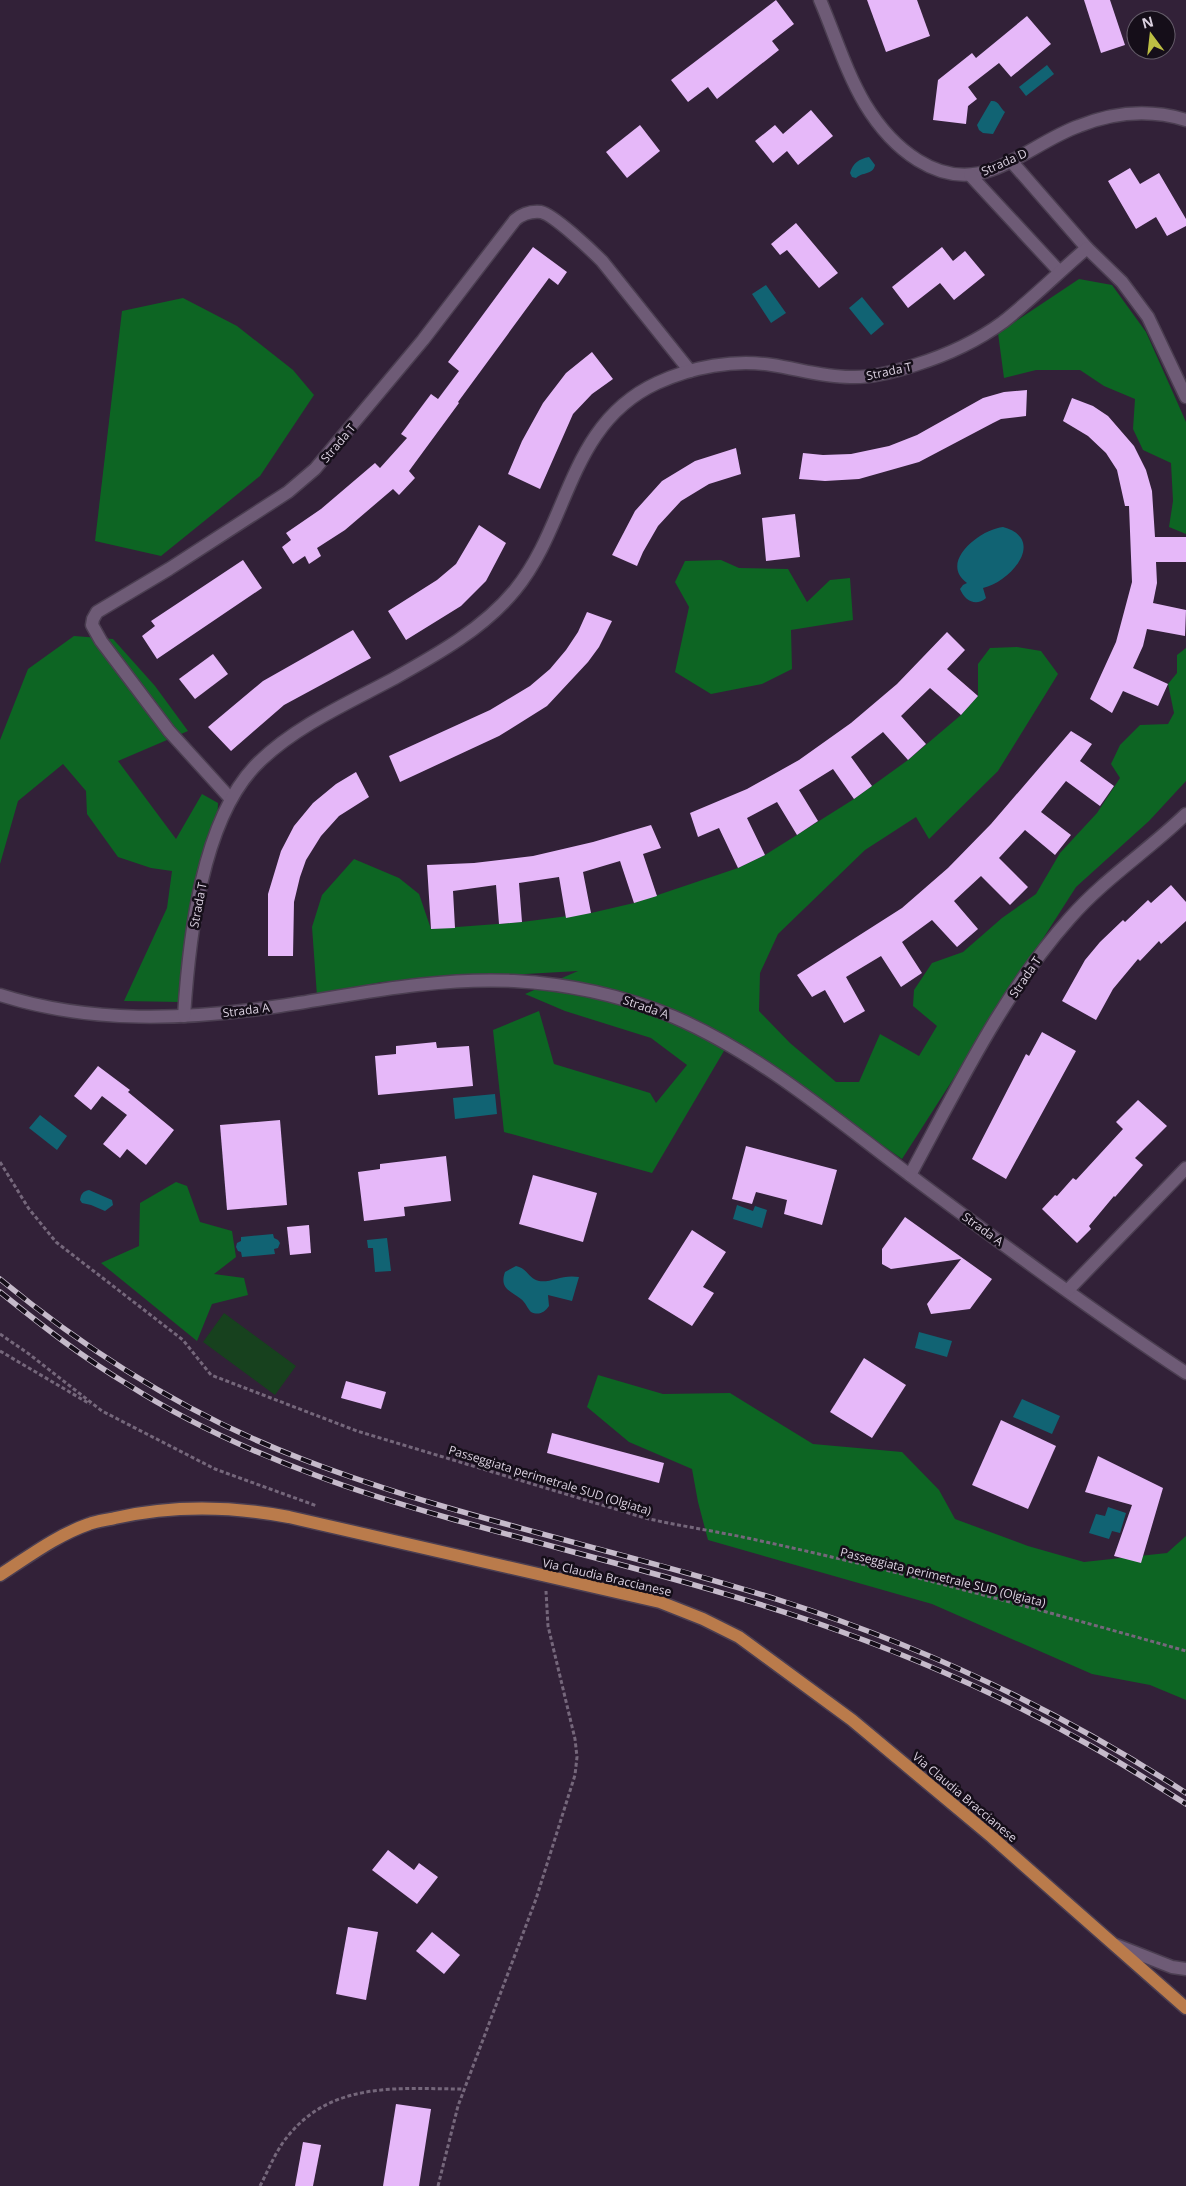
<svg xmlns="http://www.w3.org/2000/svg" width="1186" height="2186" viewBox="0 0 1186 2186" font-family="'Open Sans',sans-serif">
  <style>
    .green { fill: #17411e }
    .forest { fill: #0d6523 }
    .water { fill: #116373 }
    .building { fill: #e6b8f9 }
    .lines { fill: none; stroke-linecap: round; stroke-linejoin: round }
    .minor-casing { stroke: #4b3e51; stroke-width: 15 }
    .major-casing { stroke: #4b3e51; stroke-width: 15 }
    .path { stroke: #75677b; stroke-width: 3; stroke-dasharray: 4 2.5; stroke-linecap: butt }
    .minor { stroke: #6e5b76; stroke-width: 12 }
    .major { stroke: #ba7b4b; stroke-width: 12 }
    .rail-casing { stroke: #c5baca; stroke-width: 5.5 }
    .rail { stroke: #150e19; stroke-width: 4; stroke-dasharray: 11; stroke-linecap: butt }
    .labels { text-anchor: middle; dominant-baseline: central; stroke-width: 5; stroke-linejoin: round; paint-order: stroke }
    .street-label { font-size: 12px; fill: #dbd1e0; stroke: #150e19 }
  </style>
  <rect width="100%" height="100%" fill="#322138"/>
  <path class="green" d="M224,1313L296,1366L275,1395L203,1342Z"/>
  <g class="forest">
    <path d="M1079,279L1112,285L1146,332L1186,422V534L1169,527L1173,501L1171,463L1143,450L1133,429L1135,399L1104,386L1080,370H1036L1004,378L998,333Z"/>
    <path d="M183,298L237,326L293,370L314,395L260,476L161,556L95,541L122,311Z"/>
    <path d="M721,560L739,568L788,569L807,602L830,580L850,578L853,620L791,630L792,669L762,684L711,694L675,672L689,607L675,582L685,561Z"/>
    <path d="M74,636L113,639L155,686L188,731L118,761L176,839L202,794L218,803L217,831L181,1002L124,1001L167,908L172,871L151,868L118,857L87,814L86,791L63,764L18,801L0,864V740L28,669Z"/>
    <path d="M1017,647L1041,651L1058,674L998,771L929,839L916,817L865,850L778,934L760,973L759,1011L790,1043L836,1082H859L880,1034L919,1056L937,1026L913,1006L914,990L932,963L963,952L1002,918L1036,894L1060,853L1097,813L1120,778L1111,764L1120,745L1140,725L1168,724L1174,713L1168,684L1177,673V655L1186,648V781L1149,821L1076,887L902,1159L731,1039L652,1173L504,1132L493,1030L539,1011L554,1064L650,1093L656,1103L687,1065L651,1038L565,1011L525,994L578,971L381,982L317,996L312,927L322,895L354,859L399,878L419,894L431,929L522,922L591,913L634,903L738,868L765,855L854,799L908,760L961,715L978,696V664L990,648Z"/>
    <path d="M176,1182L187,1186L200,1222L232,1231L236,1257L214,1274L244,1278L248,1295L212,1304L197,1341L101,1263L139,1246L140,1203Z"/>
    <path d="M598,1375L663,1394L730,1393L813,1444L902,1452L939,1490L955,1519L1028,1546L1084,1562L1167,1553L1186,1536V1700L1150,1685L1092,1674L932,1604L708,1540L698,1502L692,1469L629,1442L587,1407Z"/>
  </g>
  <g class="water">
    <path d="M1047,65L1054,74L1026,96L1019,87Z"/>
    <path d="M991,101C999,100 1000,108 1005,112L993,134L983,133L979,130L977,125Z"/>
    <path d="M869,157L875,165C873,175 862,172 856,178L852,177L850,173C853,163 859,159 869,157Z"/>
    <path d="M766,285L786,313L771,323L752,294Z"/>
    <path d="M862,297L884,324L871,335L849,308Z"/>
    <path d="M1003,527C1047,539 1011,582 983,588L986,598C976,607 965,601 960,589L963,585L967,583C938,562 981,529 1003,527Z"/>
    <path d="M495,1094L497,1114L455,1119L453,1098Z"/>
    <path d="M40,1115L67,1136L57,1150L29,1128Z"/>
    <path d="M89,1190L112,1200L113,1205L105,1211L91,1205L82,1203L80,1200C81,1194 83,1191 89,1190Z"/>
    <path d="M737,1205L753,1211L755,1206L767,1210L762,1228L733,1219Z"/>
    <path d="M273,1234L274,1238L278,1240L280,1243L278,1248L274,1249L275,1254L242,1257L241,1252L238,1251L236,1247L237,1243L241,1241V1237Z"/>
    <path d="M387,1238L391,1271L375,1272L373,1248H368L367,1240Z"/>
    <path d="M516,1266C527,1268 529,1279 539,1281C551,1283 562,1274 579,1277L572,1301L548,1295L549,1306C545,1312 539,1316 531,1312C527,1308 526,1303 521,1299C511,1291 499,1289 505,1272Z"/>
    <path d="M919,1332L952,1341L947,1357L915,1348Z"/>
    <path d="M1022,1399L1060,1416L1052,1434L1013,1417Z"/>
    <path d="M1108,1507L1126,1513L1120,1533L1112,1531L1109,1539L1089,1533L1096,1514L1105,1516Z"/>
  </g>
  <g class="building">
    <path d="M776,0L794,24L772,41L779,50L717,99L708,87L688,102L671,80Z"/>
    <path d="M867,0H917L930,36L886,52Z"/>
    <path d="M1084,0H1110L1125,45L1101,53Z"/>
    <path d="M1027,16L1051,44L1011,77L999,63L968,87L977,99L968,106L966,124L933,120L938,80L972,53L976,58Z"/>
    <path d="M811,110L833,136L798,165L787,151L773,163L755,141L775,125L783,134Z"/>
    <path d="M640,125L660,151L627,178L606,152Z"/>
    <path d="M1130,168L1140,184L1159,173L1186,219V226L1167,236L1156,217L1136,229L1108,181Z"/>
    <path d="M796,223L838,273L819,288L787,250L780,255L771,244Z"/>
    <path d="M533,247L567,272L558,285L549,278L458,402L459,403L409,471L415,478L399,495L393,489L345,530L317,548L321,556L309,564L305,556L293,564L282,547L291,540L286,533L321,509L375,463L380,468L407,438L401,434L431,394L438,399L459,371L448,362Z"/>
    <path d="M942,247L953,261L965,251L985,275L954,300L940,283L908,308L892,287Z"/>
    <path d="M592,352L613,379L592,394L573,414L540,489L508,474L522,441L543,403L566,373Z"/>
    <path d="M1027,390L1026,416L1001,419L993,423L919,462L859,479L825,481L799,479L803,453L823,455L851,454L889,446L917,435L983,398L1004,392Z"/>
    <path d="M1072,398L1093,406L1108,416L1134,446L1146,470L1152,491L1155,537H1186V562H1156L1157,583L1153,603L1186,610L1185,636L1147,629L1143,646L1133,668L1168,684L1158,706L1123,691L1112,713L1090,699L1116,642L1132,582L1129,506H1125L1117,470L1106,453L1088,436L1063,421Z"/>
    <path d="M736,448L741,474L709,484L681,501L658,526L643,552L637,566L612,555L635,511L662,481L695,461Z"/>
    <path d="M795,514L800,557L766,561L762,518Z"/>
    <path d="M479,525L506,543L486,581L461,606L406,640L388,611L437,580L456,564Z"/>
    <path d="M243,560L262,588L157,659L142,636L155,626L151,621Z"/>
    <path d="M587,612L612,621L599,647L588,662L547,706L499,736L400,782L389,756L490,710L530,686L550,669L566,650L578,632Z"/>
    <path d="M353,630L371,658L284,705L231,751L208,727L263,681Z"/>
    <path d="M947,632L965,650L947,669L978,696L961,715L930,688L901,716L926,744L908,760L883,732L851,757L872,786L854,799L833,769L799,790L818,821L797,835L777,802L747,818L765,855L738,868L719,828L698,837L690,813L747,789L799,760L851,723L897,684Z"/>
    <path d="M213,654L228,674L195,699L179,679Z"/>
    <path d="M1071,731L1092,744L1080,761L1114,786L1100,806L1066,781L1041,812L1071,835L1055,855L1025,830L999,858L1028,887L1010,905L981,876L954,901L978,929L957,947L932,920L902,942L922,973L901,987L881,956L846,977L865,1011L844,1023L825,990L812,997L797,975L902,908L948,868L991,824Z"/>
    <path d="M356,772L369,797L339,816L321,836L306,860L300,877L294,902L293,956H268V894L281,851L294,826L313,803L336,784Z"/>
    <path d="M651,825L661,848L643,854L657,896L634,903L620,861L583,872L591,913L566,918L559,877L519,883L522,922L499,924L496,885L453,891L455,928L431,929L427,865L474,863L533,856L593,842Z"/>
    <path d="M1171,885L1186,902V921L1161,944L1159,941L1140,961L1138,959L1113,989L1096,1020L1062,1001L1085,960L1100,942L1123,920L1125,922L1148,900L1151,903Z"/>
    <path d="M1042,1032L1076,1051L1006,1179L972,1159L1026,1054L1029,1056Z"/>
    <path d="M436,1042L437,1048L469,1046L473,1086L378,1095L375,1056L396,1054V1046Z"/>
    <path d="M98,1066L130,1090L128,1092L174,1130L146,1165L127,1149L120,1158L103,1144L127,1115L102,1096L91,1110L74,1096Z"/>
    <path d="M1138,1100L1167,1126L1135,1158L1143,1165L1115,1197L1114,1196L1089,1226L1091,1229L1077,1243L1042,1209L1055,1195L1057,1196L1073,1178L1076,1180L1123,1129L1116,1122Z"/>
    <path d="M280,1120L287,1205L227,1210L220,1125Z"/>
    <path d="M746,1146L837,1170L822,1225L784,1214L787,1200L756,1192L752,1204L732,1199Z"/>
    <path d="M446,1156L451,1201L404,1207L405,1216L364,1221L358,1172L380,1169V1164Z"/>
    <path d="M533,1175L597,1193L583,1242L519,1224Z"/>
    <path d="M905,1217L992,1279L970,1309L931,1314L927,1304L961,1259L891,1269L882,1264V1249Z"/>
    <path d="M309,1225L311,1253L290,1255L287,1227Z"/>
    <path d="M692,1230L726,1252L703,1287L714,1293L692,1326L648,1299Z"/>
    <path d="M864,1358L906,1385L872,1438L830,1412Z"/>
    <path d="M346,1381L386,1392L381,1409L341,1398Z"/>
    <path d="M1001,1420L1056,1446L1028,1509L972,1485Z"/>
    <path d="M552,1433L664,1463L659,1483L547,1453Z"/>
    <path d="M1098,1456L1163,1488L1141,1563L1114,1556L1132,1505L1085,1492Z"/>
    <path d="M388,1850L414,1870L419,1863L438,1877L417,1904L372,1870Z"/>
    <path d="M348,1927L378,1932L366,2000L336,1994Z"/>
    <path d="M432,1932L460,1955L444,1974L416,1951Z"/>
    <path d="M396,2104L431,2109L419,2186H383Z"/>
    <path d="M303,2142L321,2145L313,2186H295Z"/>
  </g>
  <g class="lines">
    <defs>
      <g id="minor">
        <path d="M820,0C835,35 846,72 865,104C891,147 938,189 991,170C1022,159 1048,137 1079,126C1114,112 1150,109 1186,120"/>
        <path d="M1011,161L1087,248"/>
        <path d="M970,175L1059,271"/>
        <path d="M230,798L169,731L101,641L92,625L93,619L97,612L169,569L288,492L315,469L423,340L515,220C522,214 531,211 541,212C554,215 591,250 602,261L690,371"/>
        <path d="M0,995C91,1024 186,1020 280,1006C358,994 435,977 514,981C569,984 624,996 674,1017C764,1056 841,1124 919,1182C1006,1247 1095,1313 1186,1373"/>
        <path d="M184,1016C189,940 201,818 259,762C296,726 348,703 393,679C436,655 483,629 515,590C570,523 568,424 657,383C692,367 734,359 772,365C798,369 824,377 850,377C872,378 894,372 915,365C947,355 976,342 1003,322C1032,299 1059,272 1087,248L1122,282L1148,317L1186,397"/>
        <path d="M910,1175C958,1087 1003,993 1070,918C1104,879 1149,850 1186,814"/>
        <path d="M1068,1290L1186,1168"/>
        <path d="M1116,1945L1172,1967L1186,1969"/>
      </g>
      <path id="major" d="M0,1575C28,1557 57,1535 89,1524C97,1521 107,1520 115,1518C173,1505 231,1506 289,1517L660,1602L703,1619L739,1637L852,1720L992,1837L1186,2008"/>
    </defs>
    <use href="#minor" class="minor-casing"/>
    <use href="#major" class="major-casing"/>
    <g class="path">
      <path d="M0,1162L29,1209L56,1242L183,1340L211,1375L357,1431L645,1518C684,1527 722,1532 761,1541C904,1572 1045,1611 1186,1651"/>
      <path d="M0,1334L29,1354L102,1411L215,1469L317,1506"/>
      <path d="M0,1351L90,1404"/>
      <path d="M260,2186C269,2169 276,2150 288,2136C333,2080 401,2089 464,2089"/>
      <path d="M438,2186L458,2106L536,1899L575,1775L577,1757L575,1739L548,1626L546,1591"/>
    </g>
    <use href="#minor" class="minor"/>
    <use href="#major" class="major"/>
    <defs>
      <g id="rail">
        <path d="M0,1279C91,1354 192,1417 302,1459C457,1519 621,1550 779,1600C923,1646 1060,1711 1186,1793"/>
        <path d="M0,1292C41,1325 82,1357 127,1384C185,1421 250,1451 315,1475C359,1492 406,1506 452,1519C572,1553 693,1581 811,1621C907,1654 1002,1695 1091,1746C1123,1764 1154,1784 1186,1804"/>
      </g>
    </defs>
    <use href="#rail" class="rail-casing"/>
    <use href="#rail" class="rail"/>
  </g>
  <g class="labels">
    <g class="street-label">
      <text transform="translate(1004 162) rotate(-24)">Strada D</text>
      <text transform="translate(889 371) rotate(-12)">Strada T</text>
      <text transform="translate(338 443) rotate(-50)">Strada T</text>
      <text transform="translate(198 905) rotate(-79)">Strada T</text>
      <text transform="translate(1025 977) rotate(-56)">Strada T</text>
      <text transform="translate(646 1007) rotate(19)">Strada A</text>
      <text transform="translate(246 1010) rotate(-7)">Strada A</text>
      <text transform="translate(983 1229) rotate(36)">Strada A</text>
      <text transform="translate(550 1480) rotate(17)">Passeggiata perimetrale SUD (Olgiata)</text>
      <text transform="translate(607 1577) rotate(13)">Via Claudia Braccianese</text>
      <text transform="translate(943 1577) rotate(14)">Passeggiata perimetrale SUD (Olgiata)</text>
      <text transform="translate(965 1797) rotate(40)">Via Claudia Braccianese</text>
    </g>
  </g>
  <g transform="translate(1151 35) rotate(345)"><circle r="24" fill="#150e19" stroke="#645c69"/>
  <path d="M0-4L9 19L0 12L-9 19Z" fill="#bdbf43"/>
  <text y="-8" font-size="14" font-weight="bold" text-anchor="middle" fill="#dbd1e0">N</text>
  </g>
</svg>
